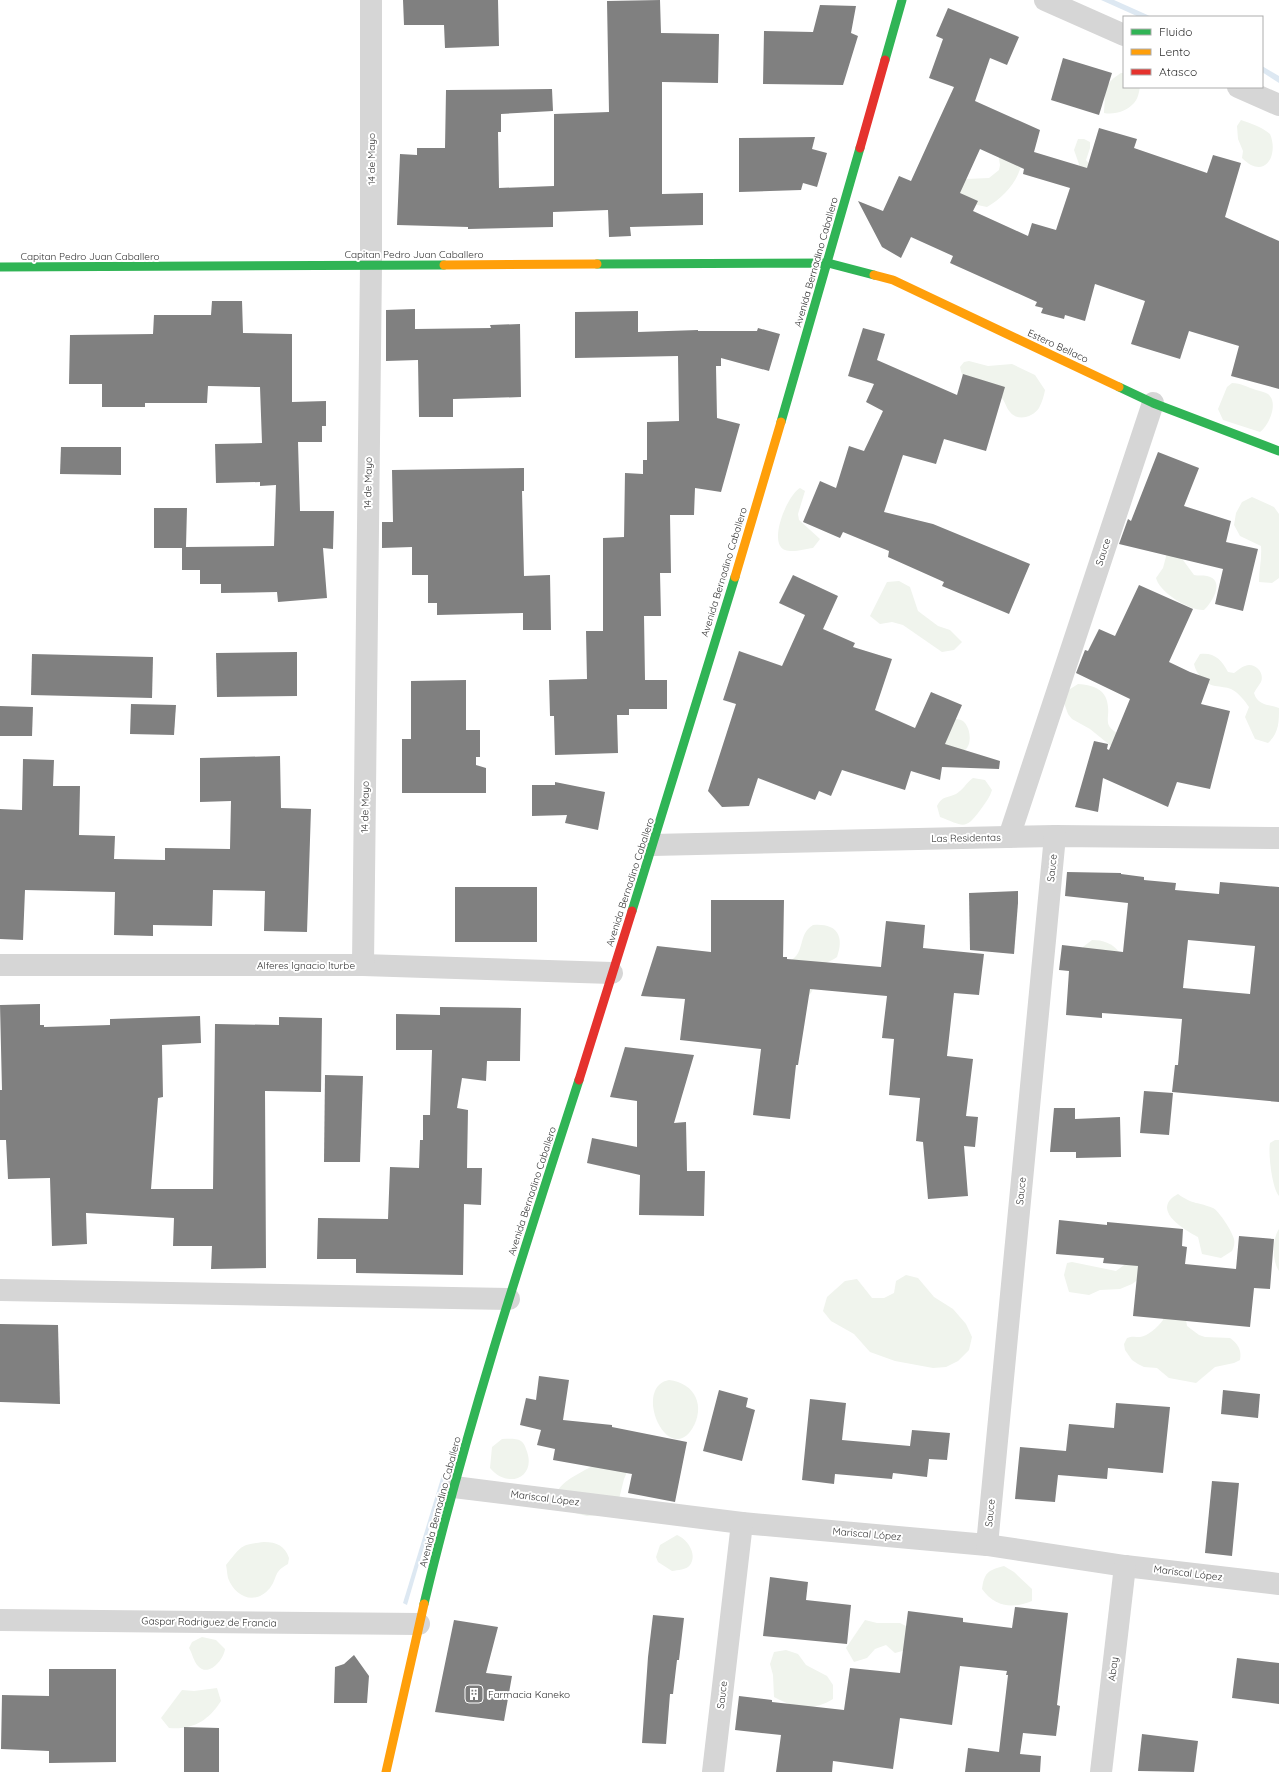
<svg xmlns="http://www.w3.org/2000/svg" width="1279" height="1772" viewBox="0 0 1279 1772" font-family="Quicksand,sans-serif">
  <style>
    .green { fill: #f0f4ed }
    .water { fill: #dde8f2 }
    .building { fill: #808080; fill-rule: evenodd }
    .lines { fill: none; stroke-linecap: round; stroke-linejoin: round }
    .street { stroke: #d6d6d6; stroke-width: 22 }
    .fast { stroke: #30b455; stroke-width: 9 }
    .slow { stroke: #ff9f0a; stroke-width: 9 }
    .jam { stroke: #e5322d; stroke-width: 9 }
    .labels { text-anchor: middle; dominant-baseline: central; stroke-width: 4; stroke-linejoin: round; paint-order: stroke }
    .street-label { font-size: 10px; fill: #323232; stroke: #fff }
    .poi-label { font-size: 10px; fill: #323232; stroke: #fff; text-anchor: start }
  </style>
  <rect width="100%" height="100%" fill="#fff"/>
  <g class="green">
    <path d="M1121,73H1124V87H1140C1139,92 1138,99 1134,103C1127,111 1115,115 1104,113C1106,92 1102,85 1121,73Z"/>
    <path d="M1241,120C1250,123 1262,127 1270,134C1279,155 1265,181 1242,158L1243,151L1238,139L1237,126Z"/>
    <path d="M1078,139H1084L1090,142V148L1086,160L1090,165L1130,180L1080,167L1074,150Z"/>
    <path d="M998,152L1022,161C1019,181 1004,197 987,207L968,203L952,192L966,179L989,178L999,170L1000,165Z"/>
    <path d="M969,361L988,366L1012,364L1035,375L1045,390C1044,396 1042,402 1039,408C1033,417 1018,422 1010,412C1006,408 1005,400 1000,396C985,384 965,394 960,367L964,362Z"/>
    <path d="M1232,383C1241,383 1247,387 1256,390C1260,391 1265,392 1268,394C1279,403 1269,425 1260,432L1223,420L1218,409L1227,387Z"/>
    <path d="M800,488L805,491L798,514L799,520L820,539L813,548C805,549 793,553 785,550C767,543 788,494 800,488Z"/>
    <path d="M1252,497L1274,507L1279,514V578L1272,583L1259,582C1259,570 1262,558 1261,546L1240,536L1234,525L1236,513L1242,502Z"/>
    <path d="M1168,549L1180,556L1194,575C1198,576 1203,575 1207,576C1226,580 1212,603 1204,610C1190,611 1159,592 1156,578L1163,568Z"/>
    <path d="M899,581L910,587L918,611L938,626L950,630L962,642L954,650L942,652L903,625L892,622L880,624L870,616L887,582Z"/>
    <path d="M1200,654C1214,652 1222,660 1228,672L1234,673C1237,671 1241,667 1245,666C1254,662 1265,672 1261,682C1259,685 1256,689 1254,693C1258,706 1268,704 1279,708C1279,722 1279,733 1268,743L1255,739L1245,717L1249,707C1245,701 1238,692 1231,689C1226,687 1221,687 1215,686C1205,684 1196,674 1194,664Z"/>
    <path d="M1078,684C1093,685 1107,689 1108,707C1109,712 1107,718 1108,723C1109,729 1116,732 1121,736V754L1090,729L1072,719L1068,714L1064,703L1067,691Z"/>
    <path d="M951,719C955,719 960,719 963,721C970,727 972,741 967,748C963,753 955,754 950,756L935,726Z"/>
    <path d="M973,778L985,780L992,790C990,797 986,802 981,809C965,831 964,826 940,817L937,806C942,796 947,798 956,794C962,791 967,782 973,778Z"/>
    <path d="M813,925C836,923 845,935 837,957C831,962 819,964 816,971C810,983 819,988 805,999L790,961C806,952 797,935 813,925Z"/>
    <path d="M1092,940C1103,940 1112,943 1119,952L1084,968L1083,947Z"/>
    <path d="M1275,1140H1279V1196C1272,1188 1268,1154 1270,1143Z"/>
    <path d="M1178,1194C1193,1205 1199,1202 1213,1208C1219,1211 1232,1231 1234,1239C1235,1243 1234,1247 1232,1251L1221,1258L1202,1254L1198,1237C1183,1229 1150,1209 1178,1194Z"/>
    <path d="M1279,1229V1271C1272,1261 1272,1239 1279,1229Z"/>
    <path d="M1137,1258L1143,1276L1132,1284L1120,1289L1100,1290L1089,1295L1069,1292L1064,1275L1067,1263L1072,1262L1116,1271L1131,1260Z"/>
    <path d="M906,1275L918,1278L934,1297L953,1309L966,1324L972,1337L969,1350L958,1361L946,1367L933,1368L895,1361L870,1352L854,1334L831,1321L823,1311L827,1297L845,1281L857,1279L872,1298H884L894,1293L896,1281Z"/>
    <path d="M1185,1313L1187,1326L1199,1335L1205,1337L1230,1338C1238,1344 1242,1350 1240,1360L1234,1363L1215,1367L1196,1383L1169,1378L1157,1368L1144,1367L1138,1364L1132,1360L1125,1350L1124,1344L1127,1338C1132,1336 1134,1337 1140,1337C1148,1336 1158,1327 1163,1320V1314Z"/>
    <path d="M669,1380C695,1383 706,1406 692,1429C667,1467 632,1387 669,1380Z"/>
    <path d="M502,1439C508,1439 516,1438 521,1441C524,1443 525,1446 526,1449C538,1477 508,1490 490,1468L492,1447Z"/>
    <path d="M600,1461H632L624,1479L619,1499L600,1515L587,1516L575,1513L557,1492C565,1477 587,1471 600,1461Z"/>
    <path d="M677,1535C687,1539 698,1554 690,1565C686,1570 678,1570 672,1571L658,1562L656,1557L660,1545Z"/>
    <path d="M264,1542C277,1542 285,1546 289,1558L288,1564C273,1572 278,1577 270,1588C255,1606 235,1597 228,1578C227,1574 227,1569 226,1565C242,1546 239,1545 264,1542Z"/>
    <path d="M1004,1566L1014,1572L1032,1589V1601C1012,1609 995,1607 982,1589C984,1573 988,1570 1004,1566Z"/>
    <path d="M865,1620L877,1623H900L912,1629L906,1650L895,1653L886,1645L875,1649L867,1658L854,1662L846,1648Z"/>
    <path d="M202,1637L216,1640L225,1649C224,1659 209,1678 198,1666C194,1662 192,1653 189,1648L192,1642Z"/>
    <path d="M786,1650L798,1654L806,1665L827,1676L833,1685V1699C812,1712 795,1708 774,1697L773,1675L770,1664L774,1652Z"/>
    <path d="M217,1688L221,1701C208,1721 193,1730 169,1728L161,1718L182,1690L194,1691Z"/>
  </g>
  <g class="water">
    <path d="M1101,0H1114L1152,17H1139Z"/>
    <path d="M1262,66L1279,76V83L1262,72Z"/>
    <path d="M442,1475H445L407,1605L403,1603Z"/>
  </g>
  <g class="building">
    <path d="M403,0H498L499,46L445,48L444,25H404Z"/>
    <path d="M660,0L661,33L719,34L718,83L662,82V194L703,193V225L630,227L631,236L609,237L608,210L553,212V227L468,229V227L397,225L400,154L417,155V148H445L446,90L552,89L553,111L501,114V132H498L499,188L554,186V114L609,112L607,1Z"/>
    <path d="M820,5L856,6L851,33L858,36L843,85L763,84L764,31L813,32Z"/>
    <path d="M948,8L1019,37L1007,65L990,58L975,101L1040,130L1034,152L1087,168L1099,128L1137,139L1134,148L1207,173L1213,155L1241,163L1225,217L1279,241V389L1231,376L1239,346L1189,331L1180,359L1131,344L1145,301L1095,284L1085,321L1065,315L1064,319L1041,313L1043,308L1035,306L1037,302L950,263L953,256L911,237L901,258L882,247L858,201L883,211L899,176L911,181L931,137L954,87L929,78L943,39L936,36ZM980,149L1024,169L1023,174L1070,188L1056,230L1032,223L1028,236L973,211L978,201L960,193Z"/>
    <path d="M1063,58L1112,73L1099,115L1051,100Z"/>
    <path d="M815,137L812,149L827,153L817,187L803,183L801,190L739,192V138Z"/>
    <path d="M212,301H242L243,333L292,334V402L326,401V426H322V442H298L300,511H334L333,549L323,548L327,598L278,602L277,592L221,593V584H200V570H182V548H154V508H187L186,547L274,546L276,485L260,486V482L216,483L215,444L262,443L260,387L208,386L207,403H145V407H102V384H69L70,335L153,334L154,315H211Z"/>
    <path d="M415,309V329L491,328L490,325L520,324L521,397L453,399V417H419L418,360L386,361V310Z"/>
    <path d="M638,311V332L698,330V331H757L758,328L780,334L769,371L721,358V366H716L717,418L740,424L721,492L695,488L694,515H670L671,573H660L661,616H644L645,680H667V709H629V715H617L618,753L555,755L554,716H550L549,680L587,679L586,631H603V538L624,537L625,473L643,474V460H647V422L679,421L678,356L575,358V312Z"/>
    <path d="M863,328L885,334L877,360L957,395L963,374L1005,387L986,451L944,439L936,464L903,455L884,512L933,524L1030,564L1009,614L942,586L944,582L888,557L889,551L843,532L840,538L803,522L820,481L836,488L849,446L864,451L883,411L866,402L874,384L848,376Z"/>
    <path d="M61,447H121V475L60,474Z"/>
    <path d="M1158,452L1199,468L1184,506L1231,521L1226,542L1258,549L1243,611L1215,604L1223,569L1119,544L1128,519L1131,521Z"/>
    <path d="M524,468V491H522L524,576L550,575L551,630H523V613L437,615V603H428V575H412V547L382,548V522H393L392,470Z"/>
    <path d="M793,575L838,596L823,629L855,643L853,647L892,659L875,710L915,728L931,692L962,705L945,744L1000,761L999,769L942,767L940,780L911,771L905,790L842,770L831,796L819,791L815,800L758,778L749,806L722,807L708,791L736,704L723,700L739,651L782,666L805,615L779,603Z"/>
    <path d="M1139,585L1193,609L1169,662L1190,672L1210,679L1201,704L1230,711L1210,789L1177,782L1168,807L1103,778L1098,812L1075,807L1094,741L1108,744L1107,749L1109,750L1130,699L1076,673L1085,650L1088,651L1099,629L1115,636Z"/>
    <path d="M297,652V696L217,697L216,653Z"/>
    <path d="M32,654L153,657L152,698L31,695Z"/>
    <path d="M466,680V730H480V757H476V765L486,768V793H402V739H411V681Z"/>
    <path d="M131,704L176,705L174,735L130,734Z"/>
    <path d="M0,706L33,707L32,736H0Z"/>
    <path d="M280,756L281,808L311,809L307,932L264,931L265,891L213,890L212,926L153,925V936L114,935L115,892L25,890L23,940L0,939V809L22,810L23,759L54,760L53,786H80L79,835L115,836L114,859L165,860V848L230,849L231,801L200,802V758Z"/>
    <path d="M555,782L605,792L598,830L565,823L567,815L532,816V785H555Z"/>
    <path d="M1067,872L1121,873V874L1144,877V880L1176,883L1175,890L1219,894L1220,882L1279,887V1102L1172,1092L1175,1065H1178L1182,1019L1102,1013V1018L1066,1015L1069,971L1059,970L1062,945L1123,952L1128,903L1065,896ZM1188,940L1255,946L1250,994L1183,988Z"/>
    <rect x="455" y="887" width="82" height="55"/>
    <path d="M1018,891V903L1014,954L970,950L969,893Z"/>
    <path d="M711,900H784L783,957H787V959L881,967L886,921L925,925L923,948L984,954L979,995L954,993L947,1056L973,1059L966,1116L978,1117L975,1147L964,1146L968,1196L928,1199L923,1142L916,1141L920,1098L889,1095L894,1039L882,1038L887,996L810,989L798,1065H796L790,1119L753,1115L761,1049L680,1040L685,999L641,996L657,946L711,952Z"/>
    <path d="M40,1004V1025H44V1027L110,1025V1019L200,1016L201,1043L162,1045L163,1097L158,1098L151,1189H213L215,1024L279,1025V1017L322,1018L321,1092L265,1091L266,1268L211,1269L212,1246H173L174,1218L86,1213L87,1244L52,1246L50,1178L8,1179L6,1140H0V1090H2L0,1005Z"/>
    <path d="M440,1007L521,1008L520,1061H487L486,1081L462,1078L457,1108L468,1110L467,1168H482L481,1205L464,1204L463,1275L356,1273V1259H317L318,1218L388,1219L390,1167L419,1168L420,1140H423V1115H430L432,1050H396V1014L440,1015Z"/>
    <path d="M625,1047L694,1055L674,1123L686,1122L687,1171H705L704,1216L639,1215L640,1175L587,1163L592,1138L637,1147V1101L610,1097Z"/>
    <path d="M325,1075L363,1076L360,1162H324Z"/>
    <path d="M1144,1091L1173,1093L1169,1135L1140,1133Z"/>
    <path d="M1054,1108H1075V1119L1120,1117L1121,1157L1076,1158V1152H1050Z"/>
    <path d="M1059,1220L1107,1225V1222L1183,1229L1182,1246L1187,1247L1185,1264L1236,1269L1239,1236L1274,1239L1270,1289L1254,1288L1250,1327L1133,1316L1138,1266L1103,1263L1104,1258L1056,1254Z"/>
    <path d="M0,1324L58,1325L60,1404L0,1402Z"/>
    <path d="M539,1376L569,1380L563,1420L612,1425V1427L687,1442L675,1502L628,1493L632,1474L553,1460L555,1449L537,1445L541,1430L520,1425L526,1398L536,1400Z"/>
    <path d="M719,1390L748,1398L746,1407L755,1410L742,1461L703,1451Z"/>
    <path d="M1223,1390L1260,1394L1258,1418L1221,1414Z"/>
    <path d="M810,1399L846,1403L842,1440L910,1446L912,1430L950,1433L947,1460L929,1459L927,1477L893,1473L892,1479L835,1474L834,1484L802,1480Z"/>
    <path d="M1116,1403L1170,1407L1163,1473L1108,1468L1107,1479L1058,1475L1055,1502L1015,1499L1020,1447L1066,1451L1069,1424L1114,1428Z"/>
    <path d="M1212,1481L1239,1483L1232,1556L1205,1553Z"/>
    <path d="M770,1577L808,1582L806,1600L851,1605L847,1644L763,1636Z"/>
    <path d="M1015,1607L1068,1613L1057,1705L1060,1706L1056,1736L1023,1733L1020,1754L1041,1756L1040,1772H965L968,1748L999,1752L1008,1675H1006L1007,1671L960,1666L952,1725L900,1718L893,1769L833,1761L832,1772H776L781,1735L735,1730L739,1696L772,1700V1702L844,1710L850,1668L900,1673L908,1611L963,1618V1622L1012,1628Z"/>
    <path d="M653,1615L684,1618L679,1660H677L673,1694H670L666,1744L642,1743L648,1657Z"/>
    <path d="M454,1620L498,1627L486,1673L512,1676L504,1721L435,1712Z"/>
    <path d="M354,1655L369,1676L367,1703H334L335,1667L344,1664Z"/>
    <path d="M1237,1658L1279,1663V1704L1232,1698Z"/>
    <path d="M49,1669H116V1762L49,1763V1751L1,1749L2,1695L49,1696Z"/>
    <path d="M184,1727L219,1728V1772H184Z"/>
    <path d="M1142,1734L1198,1741L1194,1772L1138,1771Z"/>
  </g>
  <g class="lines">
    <g class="street">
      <path d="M1045,0L1124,35"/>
      <path d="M1238,87L1279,105"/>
      <path d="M1009,837L1153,403"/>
      <path d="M652,845L1055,836L1279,838"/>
      <path d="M0,965H363L612,973"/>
      <path d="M363,965L371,265V0"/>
      <path d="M0,1290L509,1299"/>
      <path d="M454,1487L742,1523L987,1545L1125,1566L1279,1584"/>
      <path d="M987,1545L1055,836"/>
      <path d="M0,1620L419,1624"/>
      <path d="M713,1772L742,1523"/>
      <path d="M1101,1772L1125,1566"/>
    </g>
    <g class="fast">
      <path d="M885,60L902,0"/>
      <path d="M597,264L828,263L874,275"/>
      <path d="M0,267L444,265"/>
      <path d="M1119,387L1153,403L1279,451"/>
      <path d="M781,422L860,148"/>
      <path d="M632,911L735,577"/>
      <path d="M424,1604C466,1427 523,1253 579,1080"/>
    </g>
    <g class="slow">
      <path d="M444,265L597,264"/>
      <path d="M874,275L893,280L1119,387"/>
      <path d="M735,577L781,422"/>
      <path d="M386,1772L424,1604"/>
    </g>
    <g class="jam">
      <path d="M860,148L885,60"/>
      <path d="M579,1080L632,911"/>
    </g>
  </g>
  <defs>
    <symbol id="building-square" viewBox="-11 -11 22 22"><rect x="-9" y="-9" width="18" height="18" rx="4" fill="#7a7a7a" stroke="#fff"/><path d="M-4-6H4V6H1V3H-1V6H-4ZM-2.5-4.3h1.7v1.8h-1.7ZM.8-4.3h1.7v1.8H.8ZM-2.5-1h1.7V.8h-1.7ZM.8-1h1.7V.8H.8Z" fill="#fff"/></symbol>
  </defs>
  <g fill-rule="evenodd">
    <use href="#building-square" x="463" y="1683" width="22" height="22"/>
  </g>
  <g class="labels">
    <g class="street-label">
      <text transform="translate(371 159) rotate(-90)">14 de Mayo</text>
      <text x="414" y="254">Capitan Pedro Juan Caballero</text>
      <text x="90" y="256">Capitan Pedro Juan Caballero</text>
      <text transform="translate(816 262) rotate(-74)">Avenida Bernadino Caballero</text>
      <text transform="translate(1058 346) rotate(25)">Estero Bellaco</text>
      <text transform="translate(368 483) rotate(-89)">14 de Mayo</text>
      <text transform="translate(1103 552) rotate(-72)">Sauce</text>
      <text transform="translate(724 572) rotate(-73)">Avenida Bernadino Caballero</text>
      <text transform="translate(365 807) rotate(-89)">14 de Mayo</text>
      <text transform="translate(966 838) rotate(-1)">Las Residentas</text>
      <text transform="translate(1052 868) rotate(-84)">Sauce</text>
      <text transform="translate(630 882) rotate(-72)">Avenida Bernadino Caballero</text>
      <text x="306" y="965">Alferes Ignacio Iturbe</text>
      <text transform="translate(532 1191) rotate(-72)">Avenida Bernadino Caballero</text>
      <text transform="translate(1021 1191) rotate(-84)">Sauce</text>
      <text transform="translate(545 1498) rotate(7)">Mariscal López</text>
      <text transform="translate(440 1502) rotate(-75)">Avenida Bernadino Caballero</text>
      <text transform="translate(990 1513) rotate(-84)">Sauce</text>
      <text transform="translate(867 1534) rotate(5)">Mariscal López</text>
      <text transform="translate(1188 1573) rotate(7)">Mariscal López</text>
      <text transform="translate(209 1622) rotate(1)">Gaspar Rodriguez de Francia</text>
      <text transform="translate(1113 1669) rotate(-83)">Abay</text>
      <text transform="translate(722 1695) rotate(-83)">Sauce</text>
    </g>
    <g class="poi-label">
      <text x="488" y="1694">Farmacia Kaneko</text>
    </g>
  </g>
  <rect x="1123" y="16" width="140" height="72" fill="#ffffff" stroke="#adadad"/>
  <rect x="1131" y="29" width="20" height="6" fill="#30b455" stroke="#adadad"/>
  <text x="1159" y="36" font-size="12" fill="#323232">Fluido</text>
  <rect x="1131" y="49" width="20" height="6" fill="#ff9f0a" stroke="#adadad"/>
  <text x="1159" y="56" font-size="12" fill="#323232">Lento</text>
  <rect x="1131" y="69" width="20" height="6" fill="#e5322d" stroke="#adadad"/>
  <text x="1159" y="76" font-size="12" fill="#323232">Atasco</text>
</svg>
